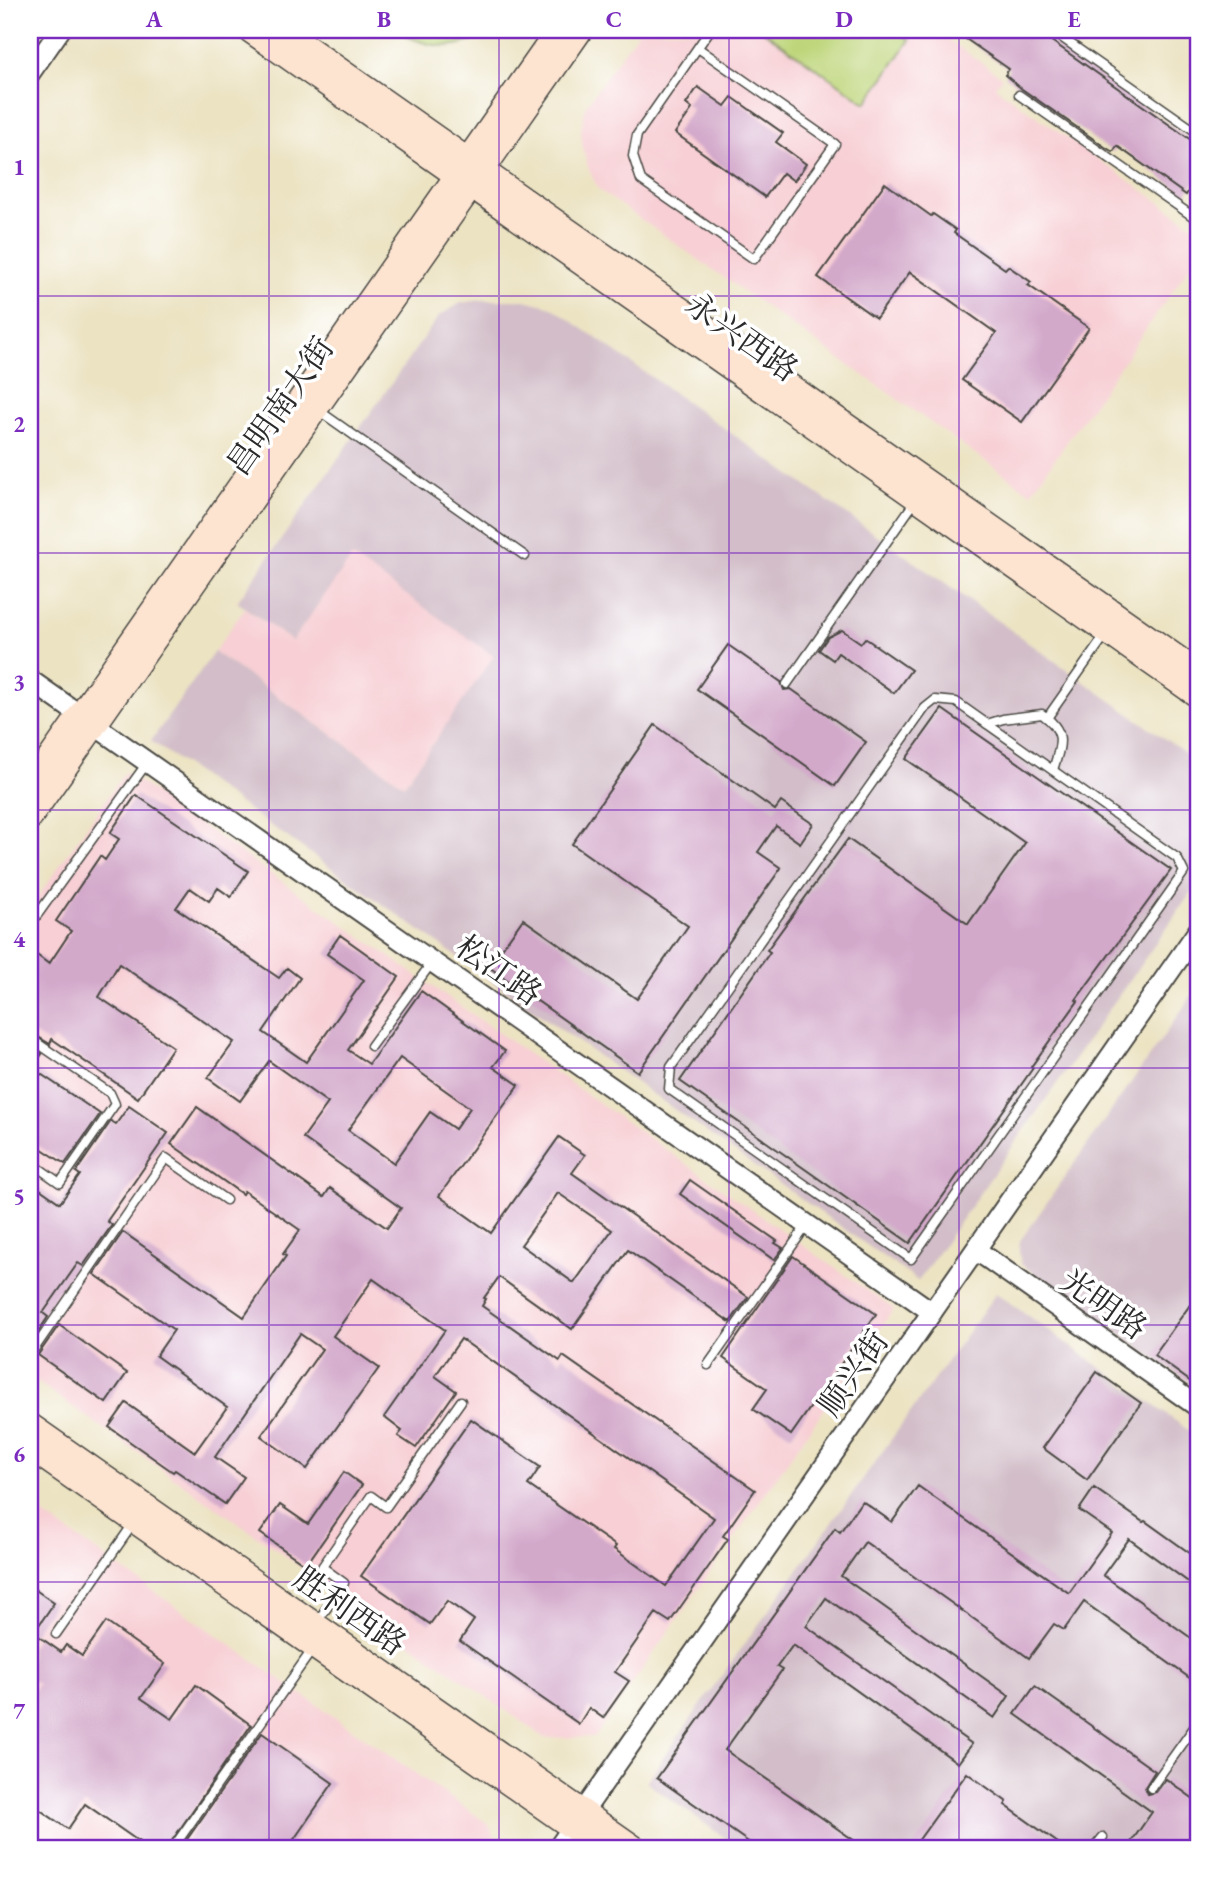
<svg xmlns="http://www.w3.org/2000/svg" width="1228" height="1878" viewBox="0 0 1228 1878" font-family="'EB Garamond','Noto Serif SC',serif">
  <style>
    .built { fill: #f7cfd4 }
    .industrial { fill: #d2bdc8 }
    .green { fill: #bed579; stroke: #748052; stroke-width: 2 }
    .building { fill: #d3a9ca; fill-rule: evenodd }
    .lines { fill: none; stroke-linecap: round; stroke-linejoin: round }
    .service-casing { stroke: #484742; stroke-width: 11 }
    .tertiary-casing { stroke: #484742; stroke-width: 23 }
    .secondary-casing { stroke: #484742; stroke-width: 26 }
    .service { stroke: #fff; stroke-width: 8 }
    .tertiary { stroke: #fff; stroke-width: 19 }
    .secondary { stroke: #fde4d1; stroke-width: 23 }
    .grid { fill: none; stroke: #7b2cbf; stroke-width: 2; stroke-opacity: 0.55 }
    .labels { text-anchor: middle; dominant-baseline: central; stroke-width: 7; stroke-linejoin: round; paint-order: stroke }
    .street-label { font-size: 32px; fill: #2b2b2b; stroke: #fff }
    .neatline { fill: none; stroke: #7b2cbf; stroke-width: 2.5 }
    .grid-label { font-size: 23px; text-anchor: middle; font-weight: bold; fill: #7b2cbf }
  </style>
  <rect width="100%" height="100%" fill="#fff"/>
  <filter id="ink" filterUnits="userSpaceOnUse"><feTurbulence type="fractalNoise" baseFrequency=".0143" numOctaves="2"/><feDisplacementMap in="SourceGraphic" scale="14" xChannelSelector="R" yChannelSelector="G"/><feConvolveMatrix kernelMatrix="1 2 1 2 8 2 1 2 1" color-interpolation-filters="sRGB"/></filter>
  <filter id="wash" filterUnits="userSpaceOnUse"><feTurbulence type="fractalNoise" baseFrequency=".00686" numOctaves="4" result="noise"/><feDisplacementMap in="SourceGraphic" scale="28" xChannelSelector="R" yChannelSelector="G"/><feGaussianBlur stdDeviation="1.57" result="paint"/><feColorMatrix in="noise" values="0 0 0 0 0 0 0 0 0 0 0 0 0 0 0 0 0 1.4 0 .05"/><feComposite in="paint" operator="in"/></filter>
  <g filter="url(#wash)">
    <rect width="100%" height="100%" fill="#ece3c3"/>
    <g class="built">
      <path d="M639,30H938L937,32L1002,77L995,87L1198,229V255L1031,493L599,190L589,170L583,150L581,132L585,107Z"/>
      <path d="M352,556L495,656L404,785L214,652L245,608L292,641Z"/>
      <path d="M125,772L894,1309L595,1737L545,1738L30,1377V908Z"/>
      <path d="M30,1505L487,1823L502,1848H30Z"/>
    </g>
    <g class="industrial">
      <path d="M482,300H525L552,307L1198,762V883L918,1281L151,741L214,652L404,785L494,656L352,557L292,641L237,602L439,316L461,303Z"/>
      <path d="M1198,987V1389L1021,1264L1019,1251L1020,1241Z"/>
      <path d="M996,1293L1198,1437V1848H739L646,1782Z"/>
    </g>
    <g class="green">
      <path d="M395,30H495C458,51 432,51 395,30Z"/>
      <path d="M762,30H895L910,40L866,103Z"/>
    </g>
    <g id="blocks">
      <g class="building">
        <path d="M953,30H1036L1198,145V178L1186,195L1117,146L1113,152L1105,147L1022,89L1005,75L1009,69Z"/>
        <path d="M698,87L725,106L732,97L783,133L776,142L806,164L794,181L783,173L765,197L675,133L692,109L686,104Z"/>
        <path d="M885,183L931,216L933,214L956,230L954,233L1005,269L1008,266L1031,282L1028,285L1089,328L1022,422L962,380L996,333L910,272L876,318L818,277Z"/>
        <path d="M842,630L861,643L865,638L911,670L894,693L838,653L833,660L819,650L828,637Z"/>
        <path d="M728,645L781,682L784,690L791,689L866,742L835,786L697,689Z"/>
        <path d="M942,709L1171,870L1076,1000L1078,1001L1031,1067L1033,1068L910,1243L680,1081L770,952L767,950L848,839L968,924L1025,843L906,759Z"/>
        <path d="M655,725L775,810L781,802L813,824L800,843L776,826L758,852L781,868L638,1072L489,967L523,919L637,999L688,926L572,844Z"/>
        <path d="M136,795L248,871L231,897L218,888L209,901L190,888L176,908L279,978L287,968L300,978L263,1032L306,1062L364,980L327,954L340,935L399,977L348,1050L369,1064L421,991L505,1051L493,1067L519,1085L439,1196L491,1233L559,1137L585,1155L572,1173L748,1297L730,1322L628,1250L572,1329L499,1277L484,1298L486,1299L482,1306L560,1361L563,1356L755,1490L723,1536L728,1539L670,1622L656,1613L615,1672L629,1681L603,1718L589,1708L579,1724L460,1641L474,1620L447,1601L430,1624L361,1576L471,1419L540,1467L528,1485L616,1546L614,1549L666,1586L714,1518L461,1339L435,1376L456,1391L416,1448L398,1436L402,1431L384,1417L445,1330L373,1279L333,1336L379,1368L307,1469L261,1436L322,1349L300,1334L215,1457L244,1477L225,1504L175,1470L173,1472L109,1427L126,1403L195,1452L227,1407L156,1356L174,1330L94,1274L123,1232L244,1317L286,1256L283,1254L300,1230L244,1191L242,1194L171,1144L197,1107L324,1197L330,1188L387,1228L401,1208L303,1138L328,1103L269,1061L240,1101L208,1078L234,1042L119,964L99,997L173,1047L138,1098L52,1039L50,1044L30,1032V950L49,964L71,931L56,921L100,856L105,860L119,839L110,833ZM400,1058L470,1108L455,1129L430,1112L394,1163L348,1130ZM558,1193L612,1230L574,1283L521,1245Z"/>
        <path d="M30,1046L42,1054L32,1068L100,1114L65,1164L30,1141Z"/>
        <path d="M129,1106L168,1133L107,1221L112,1225L83,1266L78,1263L43,1313L48,1317L30,1344V1182L60,1203L80,1175L76,1172L111,1121L116,1124Z"/>
        <path d="M690,1180L777,1241L775,1243L783,1248L774,1260L680,1194Z"/>
        <path d="M793,1256L876,1314L791,1435L753,1409L767,1389L723,1358Z"/>
        <path d="M1190,1305L1198,1311V1387L1154,1355Z"/>
        <path d="M59,1325L127,1373L106,1403L38,1355Z"/>
        <path d="M1097,1372L1141,1403L1087,1480L1043,1448Z"/>
        <path d="M344,1472L362,1485L306,1565L260,1533L280,1505L308,1524Z"/>
        <path d="M918,1486L1069,1593L1112,1533L1079,1510L1094,1488L1143,1522L1145,1521L1198,1559V1589L1129,1539L1103,1575L1198,1643V1684L1084,1602L1064,1630L1054,1624L1029,1658L865,1542L841,1576L1009,1696L994,1718L826,1598L806,1626L972,1744L958,1763L793,1645L777,1667L782,1670L725,1750L865,1848H757L657,1778L835,1528L840,1532L862,1501L892,1522Z"/>
        <path d="M30,1586L54,1603L30,1638Z"/>
        <path d="M106,1622L165,1664L141,1698L172,1719L196,1685L251,1725L167,1848H148L85,1804L68,1829L30,1803V1696L38,1684L30,1679V1647L38,1636L61,1652L66,1645L82,1656Z"/>
        <path d="M1035,1686L1155,1771L1145,1787L1148,1794L1156,1792L1166,1779L1198,1802V1848H1127L1152,1812L1015,1714Z"/>
        <path d="M262,1733L333,1783L288,1848H181Z"/>
        <path d="M967,1773L1007,1802L1005,1805L1065,1848H913Z"/>
      </g>
    </g>
  </g>
  <g filter="url(#ink)">
    <use href="#blocks" fill-opacity="0" stroke="#484742" stroke-width="2"/>
    <g class="lines">
      <defs>
        <g id="service">
          <path d="M1051,30L1198,133"/>
          <path d="M698,48L835,144L754,259L641,180L633,156L637,135L710,30"/>
          <path d="M1019,95L1198,220"/>
          <path d="M318,410L525,556"/>
          <path d="M787,684L916,500"/>
          <path d="M935,700L956,702L1177,858L1184,872L911,1259L669,1089L671,1067L925,708Z"/>
          <path d="M1047,718L1106,634"/>
          <path d="M987,724L1003,719L1042,714C1067,732 1061,744 1053,770"/>
          <path d="M30,925L147,763"/>
          <path d="M30,1038L110,1093L115,1104L60,1183L30,1162"/>
          <path d="M371,1046L433,961"/>
          <path d="M30,1355L166,1158L226,1200"/>
          <path d="M708,1365L807,1225"/>
          <path d="M317,1622L344,1583L322,1567L371,1496L386,1507L461,1401"/>
          <path d="M56,1634L133,1524"/>
          <path d="M1151,1788L1198,1722"/>
          <path d="M173,1848L312,1650"/>
          <path d="M1094,1848L1103,1837"/>
        </g>
        <g id="tertiary">
          <path d="M30,73L60,30"/>
          <path d="M30,680L932,1312"/>
          <path d="M976,1250L1198,1407"/>
          <path d="M558,1848L1198,931"/>
        </g>
        <g id="secondary">
          <path d="M249,30L1198,696"/>
          <path d="M283,30L1198,672"/>
          <path d="M30,786L558,30"/>
          <path d="M30,818L581,30"/>
          <path d="M30,1425L635,1848"/>
          <path d="M30,1448L601,1848"/>
        </g>
      </defs>
      <use href="#service" class="service-casing"/>
      <use href="#tertiary" class="tertiary-casing"/>
      <use href="#secondary" class="secondary-casing"/>
      <use href="#service" class="service"/>
      <use href="#tertiary" class="tertiary"/>
      <use href="#secondary" class="secondary"/>
    </g>
  </g>
  <path class="grid" d="M269,30V1848M499,30V1848M729,30V1848M959,30V1848M30,296H1198M30,553H1198M30,810H1198M30,1068H1198M30,1325H1198M30,1582H1198"/>
  <g class="labels">
    <g class="street-label">
      <text transform="translate(742 337) rotate(35)">永兴西路</text>
      <text transform="translate(280 406) rotate(-55)">昌明南大街</text>
      <text transform="translate(499 970) rotate(35)">松江路</text>
      <text transform="translate(1104 1304) rotate(35)">光明路</text>
      <text transform="translate(853 1373) rotate(-55)">顺兴街</text>
      <text transform="translate(350 1611) rotate(35)">胜利西路</text>
    </g>
  </g>
  <rect width="1228" height="1878" fill="none" stroke="#fff" stroke-width="77"/>
  <rect x="38" y="38" width="1152" height="1802" class="neatline"/>
  <g class="grid-label">
    <text x="154" y="27">A</text>
    <text x="384" y="27">B</text>
    <text x="614" y="27">C</text>
    <text x="844" y="27">D</text>
    <text x="1074" y="27">E</text>
    <text x="19" y="175">1</text>
    <text x="19" y="432">2</text>
    <text x="19" y="690">3</text>
    <text x="19" y="947">4</text>
    <text x="19" y="1204">5</text>
    <text x="19" y="1462">6</text>
    <text x="19" y="1719">7</text>
  </g>
</svg>
